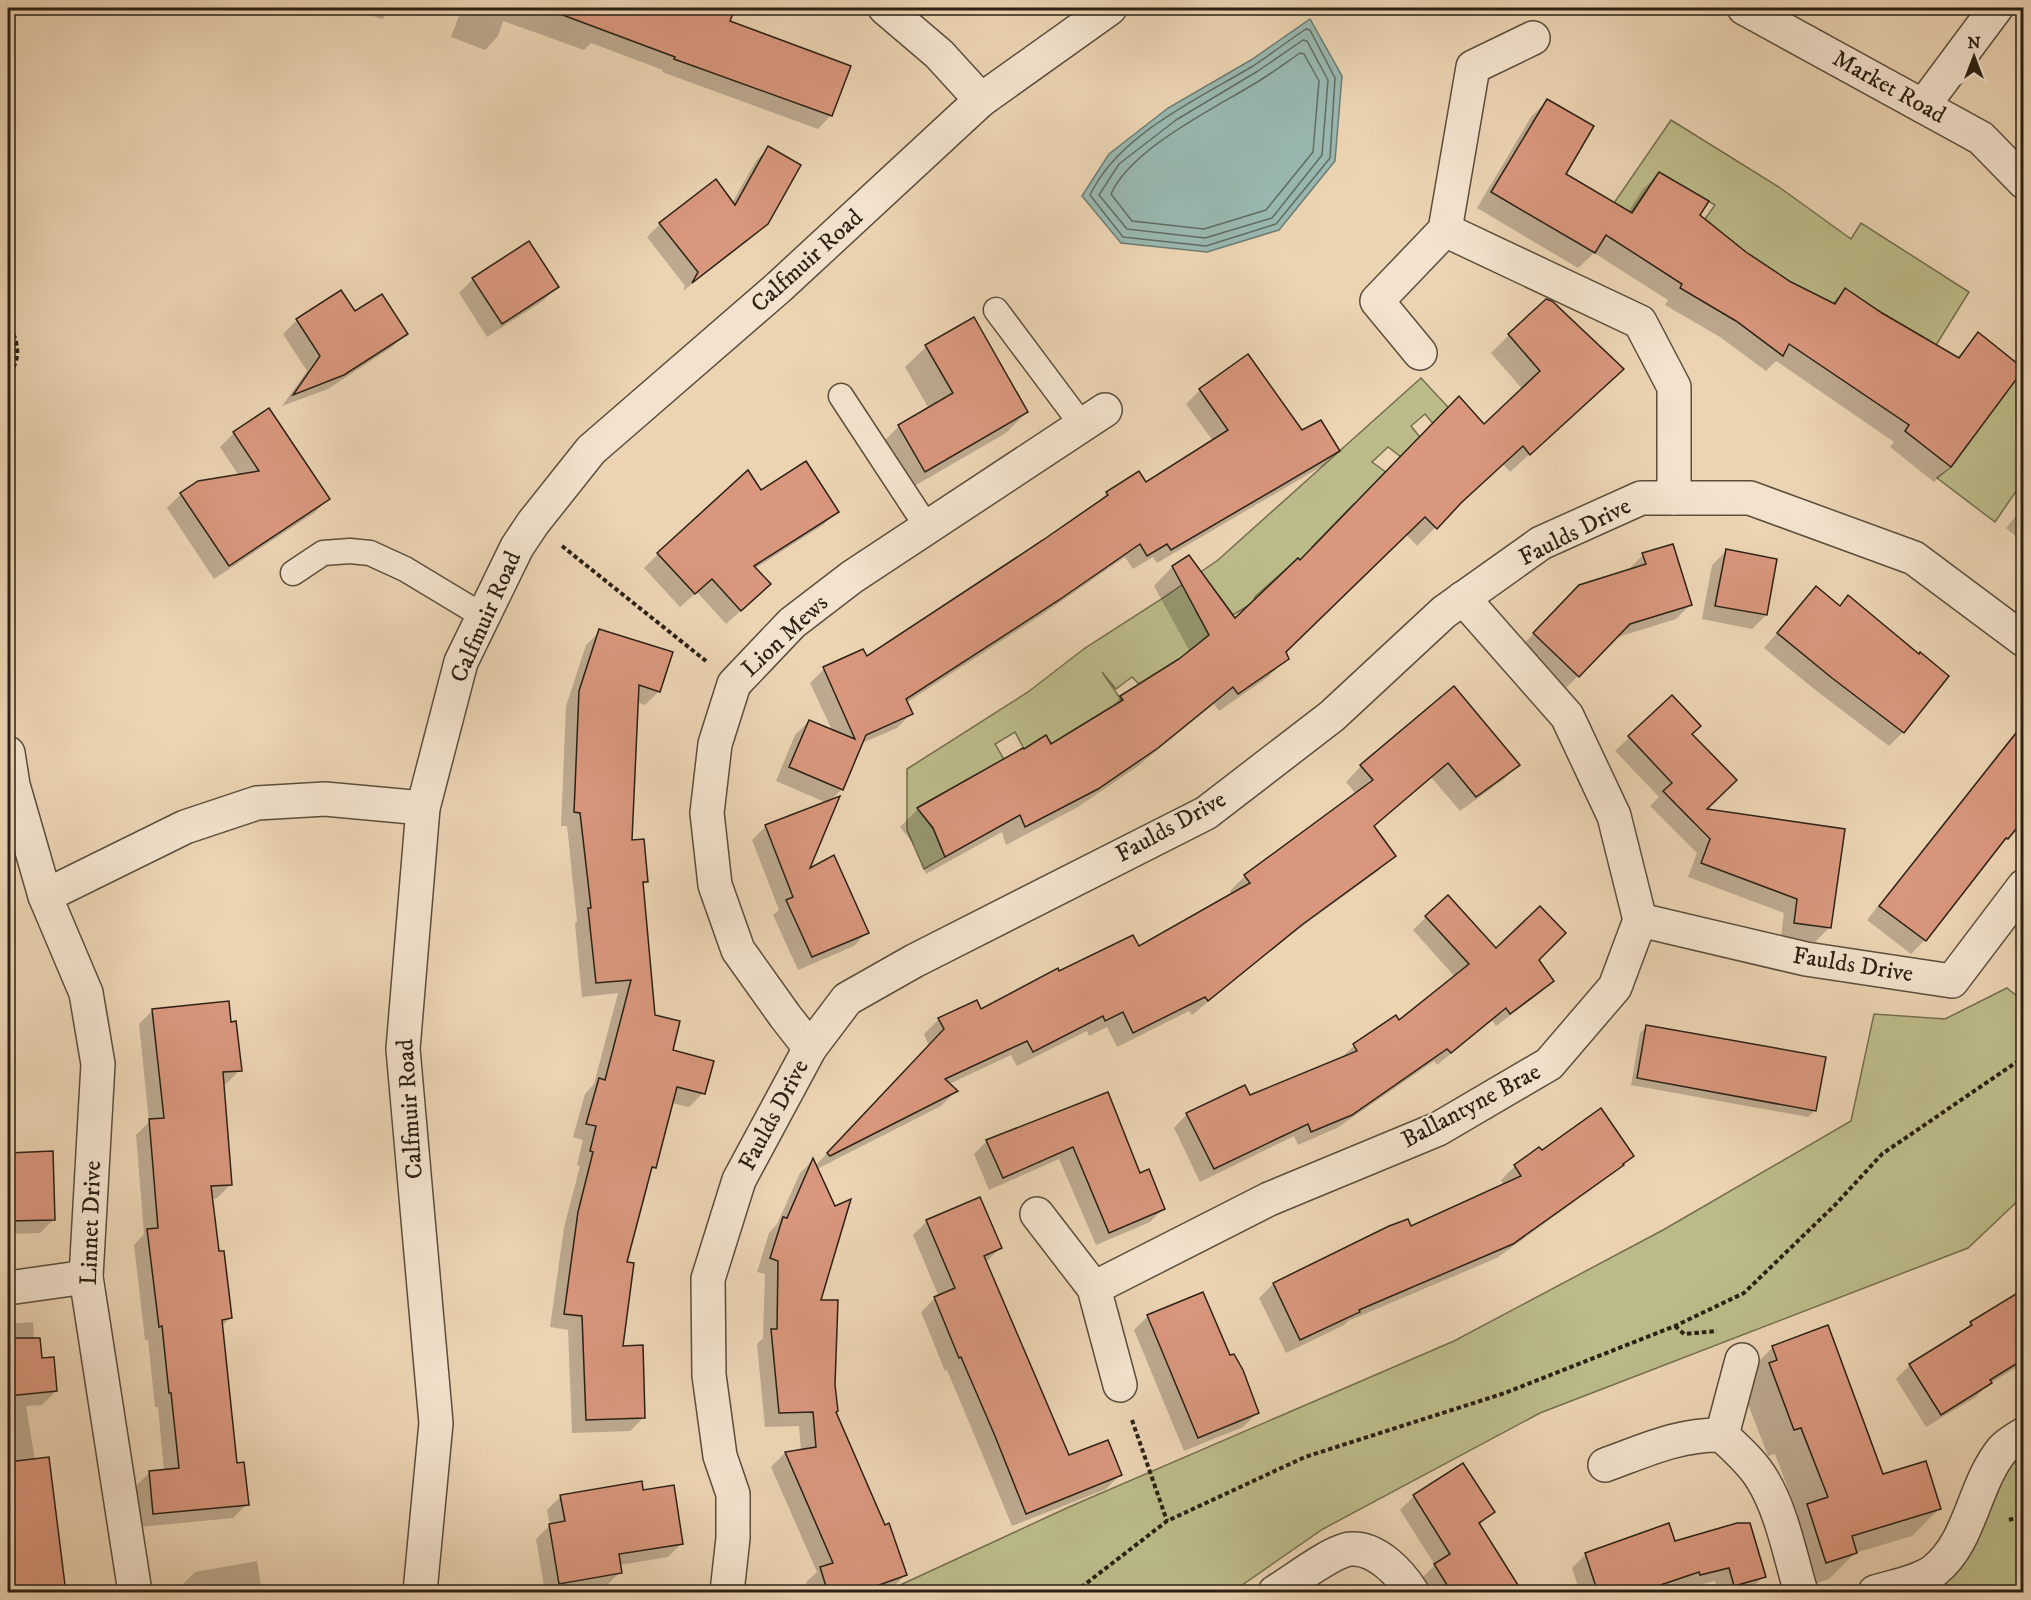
<svg xmlns="http://www.w3.org/2000/svg" width="2031" height="1600" viewBox="0 0 2031 1600" font-family="'IM FELL DW Pica',serif">
  <style>
    .green { fill: #bcbc8a; stroke: #746e4f; stroke-width: 1.5 }
    .water { fill: #99b8b0; stroke: #6d7c72; stroke-width: 1.5 }
    .shadow { fill: #0003; fill-rule: evenodd }
    .lines { fill: none; stroke-linecap: round; stroke-linejoin: round }
    .shore { stroke: #626c62; stroke-width: 1.5 }
    .building { fill: #d9977d; stroke: #2b2114; stroke-width: 1.5 }
    .service-casing { stroke: #5b4e3c; stroke-width: 27 }
    .minor-casing { stroke: #5b4e3c; stroke-width: 36 }
    .tertiary-casing { stroke: #5b4e3c; stroke-width: 36 }
    .path { stroke: #2b2114; stroke-width: 4; stroke-dasharray: 4.5 3; stroke-linecap: butt }
    .service { stroke: #f3e3ce; stroke-width: 24 }
    .minor { stroke: #f3e3ce; stroke-width: 33 }
    .tertiary { stroke: #f3e3ce; stroke-width: 33 }
    .labels { text-anchor: middle; dominant-baseline: central; stroke-width: 4.5; stroke-linejoin: round; paint-order: stroke }
    .street-label { font-size: 24px; fill: #2b2114; stroke: #f3e3ce }
  </style>
  <rect width="100%" height="100%" fill="#ecd4b3"/>
  <filter id="stains"><feTurbulence type="fractalNoise" baseFrequency=".00333" numOctaves="4"/><feColorMatrix values="0 0 0 0 .2 0 0 0 0 .09 0 0 0 0 .02 0 0 0 .5 -.17"/></filter>
  <radialGradient id="worn" r=".72"><stop offset=".6" stop-color="#630" stop-opacity="0"/><stop offset="1" stop-color="#630" stop-opacity=".3"/></radialGradient>
  <g class="green">
    <path d="M1671,120L1779,187L1851,239L1861,223L1969,292L1912,384L1899,374L1921,336L1882,313L1845,289L1816,332L1815,297L1768,270L1678,257L1715,205L1659,172L1629,216L1614,203Z"/>
    <path d="M2023,369V481L1995,522L1937,478L1951,467Z"/>
    <path d="M1421,378L1461,421L1442,434L1425,414L1411,426L1427,446L1409,463L1388,447L1372,462L1394,478L1367,514L1354,504L1312,547L1313,573L1298,558L1255,597L1254,602L1233,615L1219,596L1196,611L1209,635L1187,654L1139,684L1132,677L1116,689L1102,672L1131,714L1111,707L1064,736L1062,760L1046,735L1024,749L1015,732L995,744L1008,766L994,800L977,774L918,807L934,830L945,857L924,869L907,830V769L1028,692L1085,648L1160,600L1218,560Z"/>
    <path d="M2007,988L2023,1001V1196L1968,1248L1540,1413L1323,1529L1232,1592H885L1069,1507L1454,1341L1663,1230L1851,1121L1874,1014L1945,1019Z"/>
    <path d="M2023,1455V1592H1928L2009,1467Z"/>
  </g>
  <path class="water" d="M1310,19L1342,76L1335,161L1279,230L1207,252L1121,243L1082,196L1109,154L1168,108L1251,60Z"/>
  <g class="shadow">
    <path d="M349,8H394L382,19Z"/>
    <path d="M462,8H693L849,67L831,115L818,129L662,72L663,70L591,43L584,50L503,21L498,36L485,50L451,37Z"/>
    <path d="M1547,101L1564,174L1628,212L1643,189L1659,174L1698,215L1745,254L1790,283L1831,304L1845,290L1881,314L1957,358L1978,334L1950,466L1934,482L1890,447L1894,442L1776,361L1766,371L1720,337L1665,305L1668,300L1594,253L1578,268L1477,208L1531,117Z"/>
    <path d="M769,148L767,223L753,237L683,291L685,286L647,237L660,224L732,203L756,161Z"/>
    <path d="M529,243L557,287L543,301L487,337L459,293L473,279Z"/>
    <path d="M354,313L406,334L392,347L328,389L282,406L307,371L283,334L297,320Z"/>
    <path d="M973,319L1027,412L1006,433L904,492L878,447L899,426L929,409L905,367L926,347Z"/>
    <path d="M1509,335L1622,369L1510,472L1503,464L1449,514L1417,546L1406,534L1284,652L1287,658L1268,677L1219,711L1214,704L1138,766L1078,807L1006,845L1002,832L926,874L915,846L900,827L918,809L1051,746L1106,713L1121,697L1190,652L1154,586L1172,567L1188,557L1235,620L1300,561L1484,427L1523,390L1491,353Z"/>
    <path d="M1200,390L1302,432L1338,451L1324,465L1157,563L1153,557L1133,569L1125,557L1043,614L906,703L911,714L897,728L860,744L842,789L829,802L807,872L867,932L854,946L798,970L773,915L779,910L752,840L766,826L827,803L776,781L795,735L809,721L832,730L810,683L824,669L866,658L1093,507L1107,493L1145,484L1213,441L1186,404Z"/>
    <path d="M269,410L328,499L314,513L214,579L167,508L181,494L198,482L239,476L220,447L234,433Z"/>
    <path d="M761,492L837,511L823,525L754,569L755,598L726,624L697,592L680,607L644,568L658,554Z"/>
    <path d="M2024,506V543L2006,528Z"/>
    <path d="M1726,551L1766,615L1752,629L1702,619L1712,565Z"/>
    <path d="M1643,555L1690,605L1676,619L1615,638L1564,690L1520,648L1565,601L1630,571L1629,569Z"/>
    <path d="M1816,588L1839,607L1849,597L1918,656L1947,676L1903,732L1889,746L1818,692L1764,648Z"/>
    <path d="M600,631L659,691L645,705L637,702L631,842L647,881L642,886L654,1016L671,1051L703,1093L689,1107L672,1103L655,1167L648,1174L626,1263L621,1348L644,1417L630,1431L572,1433L568,1330L550,1327L564,1228L580,1166L577,1165L583,1140L573,1137L585,1094L594,1084L618,993L582,997L575,924L577,921L567,826H561L566,706L586,645Z"/>
    <path d="M1454,688L1518,765L1503,780L1460,811L1431,777L1373,827L1394,855L1378,871L1285,939L1192,1015L1189,1011L1117,1047L1107,1027L1089,1036L1087,1031L1017,1066L1011,1055L949,1084L956,1091L941,1106L817,1169L819,1301L834,1385L835,1412L905,1575L891,1589L881,1592H810L806,1582L817,1572L771,1467L785,1453L801,1451L799,1426L765,1427L757,1344L763,1338L765,1274L757,1272L769,1233L777,1224L800,1173L813,1160L815,1166L929,1046L924,1034L939,1019L980,1011L1059,973L1139,948L1232,895L1230,891L1245,876L1356,794L1346,782L1361,766Z"/>
    <path d="M1671,697L1690,735L1704,810L1829,928L1815,942L1781,937L1784,913L1688,877L1697,853L1650,806L1659,797L1615,751ZM1693,823H1697L1716,843L1714,845Z"/>
    <path d="M2023,726L2024,815L1925,940L1911,954L1867,920L2009,740Z"/>
    <path d="M1426,917L1496,950L1537,960L1552,980L1539,994L1496,1026L1492,1020L1437,1065L1434,1061L1337,1128L1298,1145L1294,1136L1200,1182L1174,1128L1187,1114L1249,1097L1340,1059L1354,1046L1395,1017L1399,1022L1455,977L1413,930Z"/>
    <path d="M153,1010L240,1070L226,1084H222L231,1184L217,1198L211,1199L217,1253L230,1318L222,1326L236,1464L247,1504L233,1518L140,1527L136,1486L150,1472L164,1471L158,1407H155L148,1340H145L134,1245L144,1234L136,1135L149,1122L139,1024Z"/>
    <path d="M1647,1026L1815,1110L1808,1117L1631,1085L1640,1033Z"/>
    <path d="M1107,1094L1139,1175L1164,1208L1150,1222L1096,1245L1059,1159L989,1190L974,1154L987,1141Z"/>
    <path d="M52,1152L54,1219L40,1233L8,1234V1154Z"/>
    <path d="M1541,1152L1632,1156L1618,1170L1497,1258L1348,1321L1344,1325L1286,1353L1259,1298L1273,1284L1390,1228H1410L1504,1185L1501,1180L1515,1166Z"/>
    <path d="M927,1221L1000,1248L985,1263L1068,1457L1120,1475L1106,1489L1012,1526L981,1451L947,1370L945,1371L921,1312L935,1298L939,1297L913,1235Z"/>
    <path d="M2024,1286V1363L1987,1385L1976,1397L1926,1427L1896,1379L1910,1365L1959,1335L1971,1323L2014,1295Z"/>
    <path d="M1148,1316L1229,1357L1257,1413L1243,1427L1184,1451L1134,1330Z"/>
    <path d="M33,1322L34,1339L41,1360L56,1391L42,1405L26,1406L35,1460L65,1592H8V1324Z"/>
    <path d="M1773,1347L1882,1476L1939,1509L1912,1536L1855,1553L1829,1579L1799,1589L1781,1532L1798,1515L1775,1454L1768,1456L1743,1391L1746,1374Z"/>
    <path d="M642,1491L682,1543L668,1557L619,1565L620,1572L606,1586L570,1592H545L536,1539L550,1525L547,1510L561,1496Z"/>
    <path d="M1414,1496L1493,1512L1479,1526L1522,1592H1430L1421,1579L1435,1565L1400,1510Z"/>
    <path d="M1674,1543L1764,1576L1750,1590L1743,1592H1718L1715,1581L1687,1588L1685,1585L1662,1592H1580L1572,1568L1586,1554Z"/>
    <path d="M257,1561L262,1592H182L181,1586L195,1572Z"/>
  </g>
  <g class="lines">
    <g class="shore">
      <path d="M1306,29L1310,30L1335,78L1330,158L1276,224L1206,246L1123,237L1090,195C1118,135 1198,99 1253,66C1271,54 1288,41 1306,29Z"/>
      <path d="M1303,40L1307,41L1328,80L1322,155L1272,218L1205,238L1127,229L1099,195L1119,164L1176,120L1258,71Z"/>
      <path d="M1300,53L1304,54L1319,81L1313,152L1266,210L1204,229L1132,221L1111,194C1132,147 1218,107 1262,79C1275,71 1287,62 1300,53Z"/>
    </g>
  </g>
  <g class="building">
    <path d="M553,8H735L730,21L851,66L832,116L674,59L675,57L552,11Z"/>
    <path d="M1547,99L1594,126L1566,174L1632,213L1659,172L1709,201L1700,215L1746,252L1791,282L1835,304L1845,288L1882,313L1959,358L1978,332L2024,369L1951,467L1905,431L1909,425L1789,344L1783,356L1736,321L1680,288L1682,284L1606,235L1595,253L1491,192Z"/>
    <path d="M768,146L801,165L768,224L692,283L698,272L659,223L716,179L735,205Z"/>
    <path d="M529,241L559,287L502,324L472,278Z"/>
    <path d="M341,290L355,311L382,294L408,334L344,375L293,395L320,356L296,319Z"/>
    <path d="M1546,299L1552,301L1624,369L1530,455L1523,446L1461,503L1437,529L1425,517L1286,652L1289,659L1238,694L1233,687L1158,748L1098,789L1025,827L1020,815L945,857L933,828L917,808L1023,748L1024,749L1046,735L1051,744L1123,700L1120,696L1179,659L1209,635L1172,566L1189,555L1235,618L1298,558L1300,560L1459,396L1484,424L1540,371L1508,334Z"/>
    <path d="M974,317L1028,412L925,472L898,425L953,393L925,345Z"/>
    <path d="M1248,354L1302,430L1321,420L1340,451L1171,550L1167,544L1147,556L1140,544L1059,600L906,699L913,714L866,735L843,790L789,767L809,720L855,739L823,667L863,649L867,656L1043,540L1108,495L1106,492L1139,471L1146,482L1228,430L1199,389Z"/>
    <path d="M269,408L330,499L229,566L180,493L198,481L259,471L233,432Z"/>
    <path d="M806,461L839,512L754,566L771,584L741,611L712,579L695,594L657,553L748,470L761,490Z"/>
    <path d="M1673,544L1692,605L1630,624L1579,677L1533,633L1579,585L1646,564L1642,553Z"/>
    <path d="M1726,549L1777,559L1767,615L1715,606Z"/>
    <path d="M1816,586L1840,606L1848,595L1919,654L1920,652L1949,676L1904,733L1832,678L1777,633Z"/>
    <path d="M599,629L673,652L660,692L639,685L632,840L644,839L648,882H643L655,1015L680,1021L673,1050L714,1061L705,1094L677,1087L656,1168L652,1167L627,1262L634,1263L623,1346L643,1345L645,1418L586,1420L582,1316L564,1314L578,1212L593,1152L590,1151L596,1126L586,1124L599,1078L605,1080L631,980L596,983L588,908H591L580,813L574,812L579,691Z"/>
    <path d="M1454,686L1520,765L1476,797L1448,763L1374,826L1396,856L1303,924L1208,1001L1205,997L1133,1033L1123,1012L1105,1021L1103,1016L1033,1052L1027,1041L945,1079L958,1091L830,1156L827,1153L944,1029L938,1018L977,1000L981,1009L1058,968L1059,971L1133,935L1139,946L1250,883L1244,875L1373,780L1360,765Z"/>
    <path d="M1672,695L1701,726L1692,734L1737,780L1707,809L1845,829L1831,928L1794,923L1797,899L1701,863L1710,839L1663,791L1672,783L1628,736Z"/>
    <path d="M2024,723V819L2008,839L2006,838L1926,941L1879,906Z"/>
    <path d="M840,796L810,868L834,855L869,933L812,957L786,900L793,897L765,825Z"/>
    <path d="M1448,895L1496,948L1540,906L1566,933L1539,960L1554,981L1510,1014L1506,1008L1451,1053L1447,1049L1352,1115L1311,1132L1308,1124L1214,1169L1186,1113L1245,1085L1250,1095L1357,1051L1353,1044L1396,1015L1399,1020L1469,964L1425,916Z"/>
    <path d="M229,1001L231,1022L236,1021L242,1071L223,1072L232,1185L211,1186L219,1251H224L232,1318L222,1320L237,1463L244,1462L249,1505L153,1514L149,1471L179,1468L171,1393H169L162,1326L159,1327L147,1229L158,1228L149,1119L164,1118L152,1009Z"/>
    <path d="M1646,1025L1826,1057L1816,1111L1637,1078Z"/>
    <path d="M1108,1092L1140,1173L1149,1169L1165,1209L1109,1233L1073,1147L1003,1178L986,1140Z"/>
    <path d="M1601,1108L1634,1156L1623,1164L1624,1165L1513,1244L1359,1310L1360,1312L1300,1340L1273,1283L1389,1226L1408,1219L1411,1226L1521,1176L1514,1165L1539,1147L1542,1150Z"/>
    <path d="M53,1151L55,1220L8,1221V1153Z"/>
    <path d="M813,1158L835,1206L851,1199L821,1300H838L835,1385L838,1411L836,1412L885,1525L889,1523L907,1575L857,1593H828L820,1567L833,1563L785,1452L816,1447L813,1412L779,1413L771,1329H777L778,1261L770,1258L783,1217L787,1218Z"/>
    <path d="M980,1197L1002,1248L984,1256L1069,1455L1108,1440L1122,1475L1026,1514L995,1436L961,1357L959,1358L934,1297L955,1288L926,1220Z"/>
    <path d="M2024,1289V1359L1990,1380L1992,1383L1941,1415L1909,1364L1972,1325L1970,1322Z"/>
    <path d="M1203,1292L1230,1355L1234,1354L1243,1370L1259,1413L1198,1438L1147,1315Z"/>
    <path d="M1828,1325L1883,1474L1926,1461L1941,1509L1852,1536L1857,1553L1826,1563L1807,1504L1828,1497L1801,1428L1794,1430L1769,1363L1777,1360L1772,1346Z"/>
    <path d="M8,1338H40L42,1358L54,1357L57,1391L8,1396Z"/>
    <path d="M49,1457L66,1593H8V1462Z"/>
    <path d="M1463,1463L1495,1512L1479,1523L1523,1593H1452L1434,1564L1450,1554L1413,1495Z"/>
    <path d="M642,1481L643,1490L674,1485L683,1544L619,1554L622,1573L559,1584L549,1524L565,1521L560,1495Z"/>
    <path d="M1669,1523L1675,1541L1737,1523H1750L1766,1577L1734,1586L1729,1568L1700,1575L1699,1572L1637,1593H1598L1585,1553Z"/>
  </g>
  <g class="lines">
    <defs>
      <g id="service">
        <path d="M996,310L1082,425"/>
        <path d="M841,396L927,527"/>
        <path d="M293,573L323,553L350,551L370,553L405,569L483,616"/>
      </g>
      <g id="minor">
        <path d="M885,8L939,54L981,100"/>
        <path d="M1744,8L1981,138L2024,182"/>
        <path d="M1923,106L1996,8"/>
        <path d="M1445,230L1640,322L1674,387V498"/>
        <path d="M1420,353L1377,301L1445,230L1473,67L1533,38"/>
        <path d="M8,753L13,785L45,896L86,993L98,1064L86,1277L135,1592"/>
        <path d="M45,896L185,827L257,803L325,799L423,808"/>
        <path d="M1640,920L1806,959L1952,981L2024,886"/>
        <path d="M810,1048L785,1016L738,950L715,885L707,813L715,744L734,684L792,623L852,577L1105,410"/>
        <path d="M1037,1214L1094,1288L1120,1385"/>
        <path d="M8,1288L86,1277"/>
        <path d="M1094,1288L1269,1199L1438,1129L1549,1064L1615,987L1640,920L1614,816L1567,716L1463,598"/>
        <path d="M1722,1435L1742,1360"/>
        <path d="M1605,1465C1644,1451 1679,1434 1722,1435C1736,1449 1752,1462 1762,1479C1782,1511 1790,1556 1801,1592"/>
        <path d="M727,1592L733,1538V1494L720,1456L709,1375L708,1279L739,1180L810,1048L847,999L914,961L1206,813L1332,716L1444,612L1541,543L1641,498H1750L1914,558L2024,640"/>
        <path d="M1275,1592C1292,1582 1333,1550 1351,1549C1376,1547 1400,1573 1412,1592"/>
        <path d="M1875,1592C1894,1586 1920,1582 1935,1570C1971,1541 1973,1486 2002,1450C2007,1444 2016,1439 2024,1434"/>
      </g>
      <path id="tertiary" d="M420,1592L436,1423L403,1049L423,808L461,662L517,547L533,523L591,450L779,287L981,100L1110,8"/>
    </defs>
    <use href="#service" class="service-casing"/>
    <use href="#minor" class="minor-casing"/>
    <use href="#tertiary" class="tertiary-casing"/>
    <g class="path">
      <path d="M8,52L11,65L8,84"/>
      <path d="M8,320C16,340 24,356 8,375"/>
      <path d="M562,546L706,661"/>
      <path d="M1675,1326L1684,1334L1717,1331"/>
      <path d="M1132,1420L1167,1521"/>
      <path d="M2009,1520L2024,1515"/>
      <path d="M1075,1592L1167,1521L1305,1457L1505,1393L1675,1326L1744,1293L1835,1205L1882,1154L2024,1057"/>
    </g>
    <use href="#service" class="service"/>
    <use href="#minor" class="minor"/>
    <use href="#tertiary" class="tertiary"/>
  </g>
  <g class="labels">
    <g class="street-label">
      <text transform="translate(1889 87) rotate(29)">Market Road</text>
      <text transform="translate(807 261) rotate(-42)">Calfmuir Road</text>
      <text transform="translate(1575 532) rotate(-27)">Faulds Drive</text>
      <text transform="translate(486 617) rotate(-66)">Calfmuir Road</text>
      <text transform="translate(785 636) rotate(-43)">Lion Mews</text>
      <text transform="translate(1171 827) rotate(-29)">Faulds Drive</text>
      <text transform="translate(1853 965) rotate(9)">Faulds Drive</text>
      <text transform="translate(1471 1106) rotate(-28)">Ballantyne Brae</text>
      <text transform="translate(410 1109) rotate(-94)">Calfmuir Road</text>
      <text transform="translate(774 1115) rotate(-62)">Faulds Drive</text>
      <text transform="translate(91 1223) rotate(-88)">Linnet Drive</text>
    </g>
  </g>
  <rect width="2031" height="1600" fill="none" stroke="#ecd4b3" stroke-width="30"/>
  <rect x="9" y="9" width="2013" height="1582" fill="none" stroke="#2b2114" stroke-width="3"/>
  <rect x="15" y="15" width="2001" height="1570" fill="none" stroke="#2b2114" stroke-width="1.5"/>
  <g transform="translate(1974 57)" stroke="#f3e3ce" stroke-width="4.5" paint-order="stroke">
  <path d="M0-4.5L10 22L0 15L-10 22Z" fill="#2b2114"/>
  <text y="-9" font-size="16" font-weight="bold" text-anchor="middle" fill="#2b2114">N</text>
  </g>
  <rect width="100%" height="100%" filter="url(#stains)"/>
  <rect width="100%" height="100%" fill="url(#worn)"/>
</svg>
